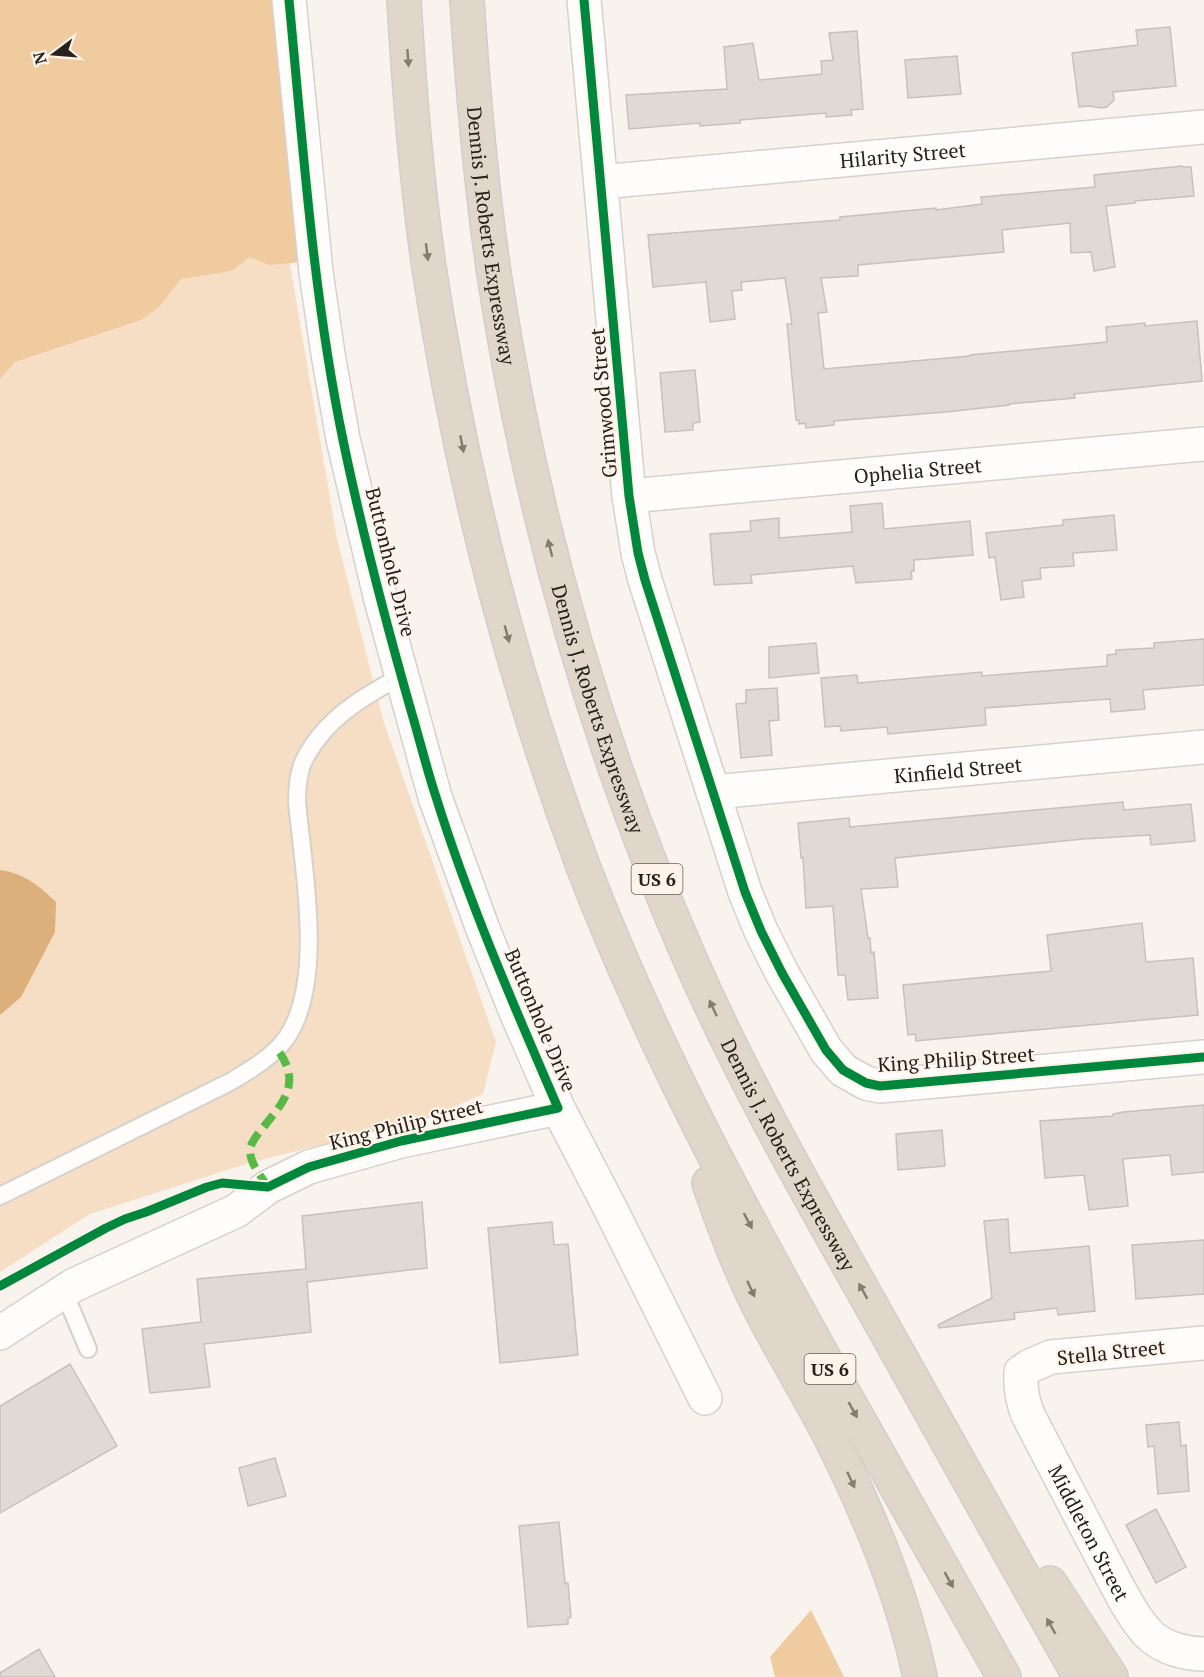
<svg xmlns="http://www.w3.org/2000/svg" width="1204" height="1677" viewBox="0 0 1204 1677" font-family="'PT Serif',serif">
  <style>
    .green { fill: #f6dec4 }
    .forest { fill: #f0cba0 }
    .water { fill: #dcb07a }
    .building { fill: #e0dad5; stroke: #c6c1bc; stroke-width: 1.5 }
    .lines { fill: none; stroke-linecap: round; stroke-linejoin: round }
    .service-casing { stroke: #d6d1cc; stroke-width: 20 }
    .minor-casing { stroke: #d6d1cc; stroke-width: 36 }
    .motorway-casing { stroke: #d1cfcb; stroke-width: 36 }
    .service { stroke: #fefdfc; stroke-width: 16 }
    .minor { stroke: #fefdfc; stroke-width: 33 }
    .motorway { stroke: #e0d6c9; stroke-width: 33 }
    .quiet { stroke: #58b947; stroke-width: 8; stroke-dasharray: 15 8; stroke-linecap: butt }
    .cycleway-casing { stroke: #fef3e9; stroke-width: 13 }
    .cycleway { stroke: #00873e; stroke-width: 9 }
    .oneway { fill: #837c72 }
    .labels { text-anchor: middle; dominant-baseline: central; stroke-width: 4.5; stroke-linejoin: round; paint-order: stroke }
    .shield { fill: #fef3e9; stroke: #67605a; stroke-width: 1.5 }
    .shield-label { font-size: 18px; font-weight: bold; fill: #26211c }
    .street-label { font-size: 20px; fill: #26211c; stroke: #fef3e9 }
  </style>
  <rect width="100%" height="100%" fill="#f9f3ee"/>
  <path class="green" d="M280,206L337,539L384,723L496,1042L483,1094L427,1119L252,1162L90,1214L0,1272V317Z"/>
  <g class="forest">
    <path d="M0,0H300L303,262L269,265L250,257L231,271L181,279L158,308L141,320L15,362L0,379Z"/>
    <path d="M811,1610L844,1677H775L770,1657Z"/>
  </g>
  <path class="water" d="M0,870C24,873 39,886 56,902L55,932L21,997L0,1015Z"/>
  <g class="building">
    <path d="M1170,27L1176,86L1113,92L1114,100L1107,107L1101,108L1090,106L1079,107L1072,53L1138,45L1136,30Z"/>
    <path d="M857,31L863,109L851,110L852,115L826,117V113L740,120V123L700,126V123L629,129L626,95L727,89L724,47L753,43L759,80L822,74L821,61L833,60L829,33Z"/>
    <path d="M957,56L961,94L908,98L905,60Z"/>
    <path d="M1182,166L1183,167H1191L1194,196L1135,201V203L1106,206L1115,267L1094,271L1091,252L1071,253L1070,223L1002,230L1004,252L858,265V276L821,278L827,312L818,313L824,369L970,356V355L1107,342L1106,327L1145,323V326L1197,321L1202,381L1074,394L1075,398L1009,404V405L946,412L834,421V425L806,428L805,423L799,424V420H796L787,324H792L785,278L741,282L742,290L732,291L735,319L710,322L706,282L653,287L648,235L840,220V217L936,208V210L982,204L981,197L1095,187L1094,175Z"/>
    <path d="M695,370L700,422L693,423V430L665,432L660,373Z"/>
    <path d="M882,503L884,529L970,521L973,555L914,560V571H911L912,579L856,583L853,566L751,575L752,583L714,585L710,534L751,531L750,521L779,518V538L852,532L850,506Z"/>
    <path d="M1114,515L1117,550L1073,553L1074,566L1040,568L1041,579L1022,581L1024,597L1001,600L995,557L989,558L986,533L1063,525V520Z"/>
    <path d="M1204,639V685L1143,690L1145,709L1111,712L1110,699L985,708L986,725L888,734L887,727L841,731L840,726L825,727L821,678L857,675L858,683L982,672V676L1107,666V655L1116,654V650L1154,648V643Z"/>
    <path d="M816,643L819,673L769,678V647Z"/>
    <path d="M777,688L779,720L769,721L772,755L741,758L736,704L746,703V690Z"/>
    <path d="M1123,802L1124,810L1191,804L1195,841L1151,845L1150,835L1083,839L895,858L898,887L861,889L868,938H870L871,953L874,952L878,998L848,1000L845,975H838L833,906L806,908L803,858H801L798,823L849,818L850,827Z"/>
    <path d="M1142,923L1146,962L1193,958L1198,1015L916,1041L915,1034L908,1035L903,985L1051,971L1047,935Z"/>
    <path d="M1204,1105V1172L1172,1175L1170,1155L1123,1159L1128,1206L1089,1210L1084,1175L1045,1178L1040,1121L1113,1116V1114L1123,1112Z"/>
    <path d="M942,1130L945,1166L898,1170L896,1134Z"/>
    <path d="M422,1202L427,1268L307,1282L311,1332L204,1344L210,1387L150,1393L142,1329L201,1322L197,1279L306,1269L302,1216Z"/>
    <path d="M1008,1219L1010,1253L1089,1246L1095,1311L1058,1315L1057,1308L1014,1313L1015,1319L939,1328L938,1325L992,1298L984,1221Z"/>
    <path d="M552,1222L554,1245L568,1244L578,1355L500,1363L488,1228Z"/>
    <path d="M1204,1240V1294L1136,1299L1132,1245Z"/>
    <path d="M70,1364L117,1446L0,1513V1406Z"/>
    <path d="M1179,1422L1181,1446L1186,1445L1189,1491L1158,1494L1154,1446L1148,1447L1146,1425Z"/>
    <path d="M275,1458L286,1496L248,1506L239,1468Z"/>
    <path d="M1156,1509L1186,1567L1156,1583L1126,1525Z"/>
    <path d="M559,1522L565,1583H568L571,1617L568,1618V1624L528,1627L519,1526Z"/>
    <path d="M39,1649L55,1677H0V1673Z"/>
  </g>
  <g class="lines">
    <defs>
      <g id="service">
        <path d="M0,1196L230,1082C250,1070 273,1057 287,1037C325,980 303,867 297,802C297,789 298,777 302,765C306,754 312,746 319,737C341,709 371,693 401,676"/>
        <path d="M64,1292L88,1349"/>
      </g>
      <g id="minor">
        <path d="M289,0L316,272L328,354L343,439L381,600L435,797L481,924L516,1012L558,1108L609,1206L705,1398"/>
        <path d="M584,0L629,496L638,553L645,580L745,892L761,931L782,973L826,1050L843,1070L866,1083L880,1086L1204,1057"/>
        <path id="s1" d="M601,182L1204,127"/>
        <path id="s2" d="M629,496L1204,444"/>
        <path id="s3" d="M713,792L1204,747"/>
        <path d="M0,1333L74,1285L236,1211L268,1187L309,1167L401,1141L558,1108"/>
        <path id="s4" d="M1204,1343L1051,1357L1030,1366L1021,1372C1020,1388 1022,1400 1028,1415C1053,1463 1078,1511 1103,1559C1115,1581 1134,1622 1152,1637C1166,1649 1187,1654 1204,1654"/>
      </g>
      <g id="motorway">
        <path d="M404,0C409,87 416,175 428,261C459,467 510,671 583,866C652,1047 745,1217 839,1385C894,1482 949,1580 1004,1677"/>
        <path id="s5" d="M467,0C473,94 481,187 495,280C531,513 595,743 690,959C740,1073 801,1181 862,1289C934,1418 1007,1548 1080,1677"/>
        <path d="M709,1183C725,1229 742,1275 765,1318C787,1360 812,1400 833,1442C870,1517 903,1595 920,1677"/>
        <path d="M1050,1583L1111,1677"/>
      </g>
    </defs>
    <use href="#service" class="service-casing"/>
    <use href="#minor" class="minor-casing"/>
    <use href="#motorway" class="motorway-casing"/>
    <use href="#service" class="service"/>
    <use href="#minor" class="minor"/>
    <use href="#motorway" class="motorway"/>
    <path class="quiet" d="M268,1187C261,1176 250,1164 250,1150C250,1144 257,1135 261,1130C283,1103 303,1083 277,1049"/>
    <defs>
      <g id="cycleway">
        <path d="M584,0L629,496L638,553L645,580L745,892L761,931L782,973L826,1050L843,1070L866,1083L880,1086L1204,1057"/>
        <path d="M0,1286L106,1228L125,1219L146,1212L207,1187L222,1183L268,1187L309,1167L401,1141L558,1108C514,1006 469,903 436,797C427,770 420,741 412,714C386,623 362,532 343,440C313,295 303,147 289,0"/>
      </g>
    </defs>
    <use href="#cycleway" class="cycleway-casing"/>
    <use href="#cycleway" class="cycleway"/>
  </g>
  <defs><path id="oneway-solid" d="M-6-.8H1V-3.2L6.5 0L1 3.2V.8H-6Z" transform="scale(1.5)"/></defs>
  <g class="oneway">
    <use href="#oneway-solid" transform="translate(408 58) rotate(86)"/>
    <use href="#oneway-solid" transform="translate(427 252) rotate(83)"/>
    <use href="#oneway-solid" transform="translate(462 444) rotate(79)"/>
    <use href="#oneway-solid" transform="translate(550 548) rotate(-104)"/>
    <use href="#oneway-solid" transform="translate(507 634) rotate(75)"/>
    <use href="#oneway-solid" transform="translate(713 1008) rotate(-115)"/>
    <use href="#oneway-solid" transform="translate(748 1221) rotate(62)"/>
    <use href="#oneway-solid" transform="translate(751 1289) rotate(65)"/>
    <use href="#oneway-solid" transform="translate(863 1291) rotate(-119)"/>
    <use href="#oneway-solid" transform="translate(853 1410) rotate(61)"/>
    <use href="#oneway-solid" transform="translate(851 1480) rotate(65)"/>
    <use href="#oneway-solid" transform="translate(949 1580) rotate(61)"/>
    <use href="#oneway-solid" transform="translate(1051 1626) rotate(-119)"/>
  </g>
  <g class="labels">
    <g class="shield">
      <rect x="631.5" y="864" width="51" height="30" rx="4.5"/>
      <rect x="804.5" y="1354" width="51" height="30" rx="4.5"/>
    </g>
    <g class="shield-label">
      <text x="657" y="879">US 6</text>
      <text x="830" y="1369">US 6</text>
    </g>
    <g class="street-label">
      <text stroke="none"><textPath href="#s1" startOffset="303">Hilarity Street</textPath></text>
      <text stroke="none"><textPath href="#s5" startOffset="237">Dennis J. Roberts Expressway</textPath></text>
      <text transform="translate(603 403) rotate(-95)">Grimwood Street</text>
      <text stroke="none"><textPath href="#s2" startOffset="290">Ophelia Street</textPath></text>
      <text transform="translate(391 562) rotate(76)">Buttonhole Drive</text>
      <text stroke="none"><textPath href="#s5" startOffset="723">Dennis J. Roberts Expressway</textPath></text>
      <text stroke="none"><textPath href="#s3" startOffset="246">Kinfield Street</textPath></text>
      <text transform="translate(541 1020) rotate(67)">Buttonhole Drive</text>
      <text transform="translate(956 1059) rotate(-4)">King Philip Street</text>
      <text transform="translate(406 1124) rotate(-14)">King Philip Street</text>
      <text stroke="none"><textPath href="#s5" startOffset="1209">Dennis J. Roberts Expressway</textPath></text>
      <text transform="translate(1111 1352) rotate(-6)">Stella Street</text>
      <text stroke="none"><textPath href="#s4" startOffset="364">Middleton Street</textPath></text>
    </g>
  </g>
  <g transform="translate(54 54) rotate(254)" stroke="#fef3e9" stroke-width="4.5" paint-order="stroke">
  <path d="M0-4.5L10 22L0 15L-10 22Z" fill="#26211c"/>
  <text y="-9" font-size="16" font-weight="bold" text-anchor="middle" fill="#26211c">N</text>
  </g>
</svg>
